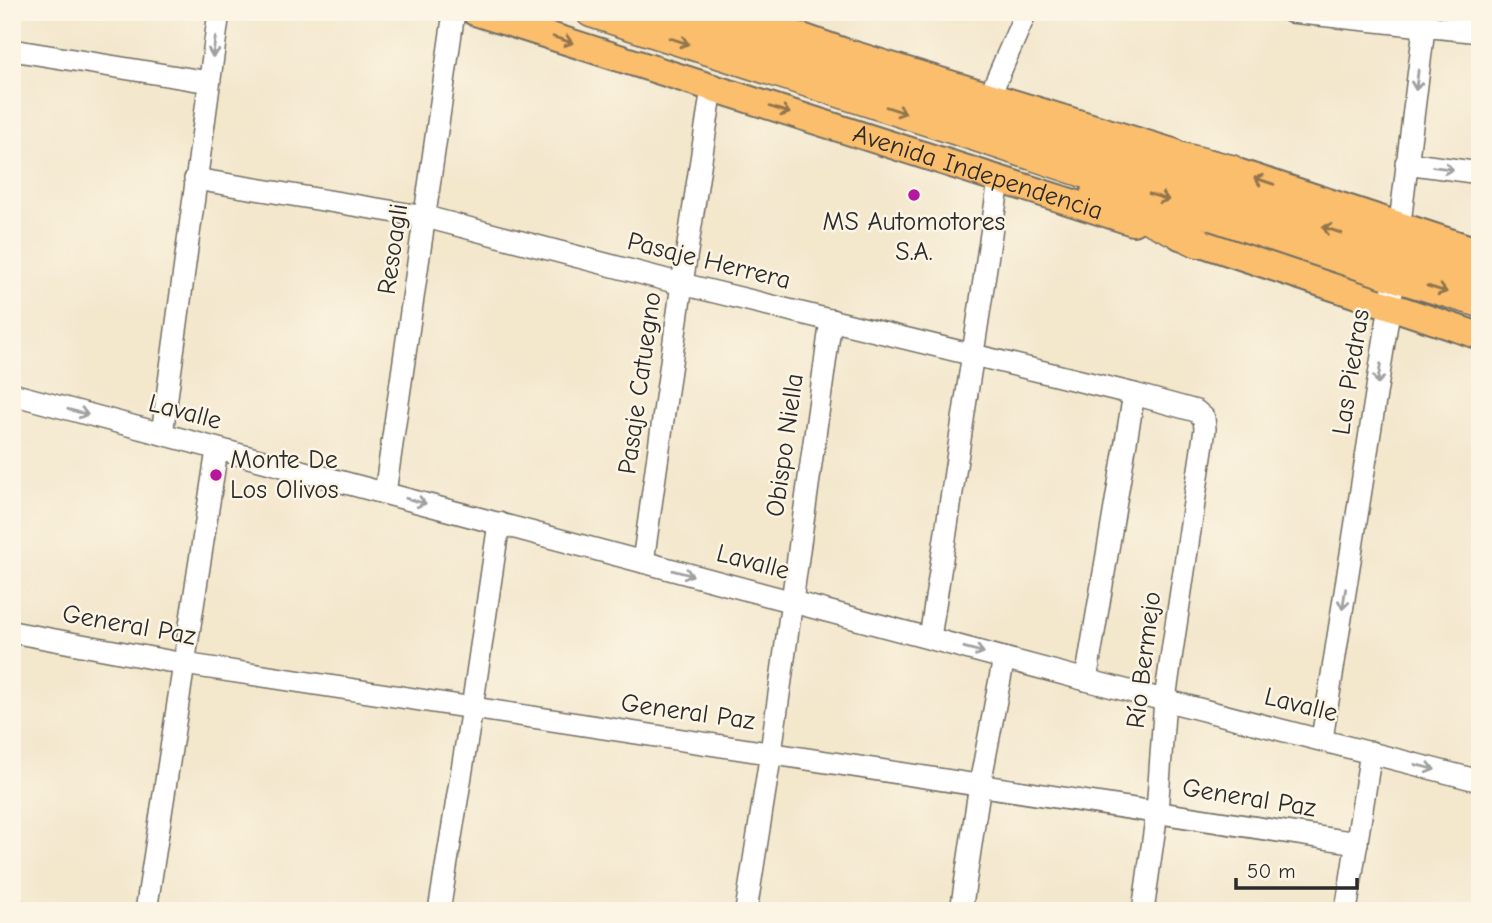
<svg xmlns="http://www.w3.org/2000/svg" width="1492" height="923" viewBox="0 0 1492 923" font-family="'Comic Neue',sans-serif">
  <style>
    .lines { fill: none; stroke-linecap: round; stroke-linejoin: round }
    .minor-casing { stroke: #716d63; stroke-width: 24 }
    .major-casing { stroke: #716d63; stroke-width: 30 }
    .highway-casing { stroke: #716d63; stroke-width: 33 }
    .minor { stroke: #fff; stroke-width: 21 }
    .major { stroke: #fabe6d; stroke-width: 26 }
    .highway { stroke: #fabe6d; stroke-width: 30 }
    .oneway { stroke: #92744c }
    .oneway2 { stroke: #a0a0a0 }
    .poi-dot { fill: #b5179e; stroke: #fcf5e5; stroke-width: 2.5 }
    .labels { text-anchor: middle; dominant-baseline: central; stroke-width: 5; stroke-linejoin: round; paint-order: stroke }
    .street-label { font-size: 26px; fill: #2b2b2b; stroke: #fcf5e5 }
    .poi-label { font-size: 26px; fill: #2b2b2b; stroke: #fcf5e5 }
  </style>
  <rect width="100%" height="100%" fill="#fcf5e5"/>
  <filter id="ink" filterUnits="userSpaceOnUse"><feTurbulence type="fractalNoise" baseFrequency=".0143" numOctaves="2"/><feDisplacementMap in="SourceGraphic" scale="14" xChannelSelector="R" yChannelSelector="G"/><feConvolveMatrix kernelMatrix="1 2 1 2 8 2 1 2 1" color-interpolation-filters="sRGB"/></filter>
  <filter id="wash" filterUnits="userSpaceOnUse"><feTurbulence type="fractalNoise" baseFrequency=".00686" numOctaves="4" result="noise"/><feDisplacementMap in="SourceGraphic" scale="28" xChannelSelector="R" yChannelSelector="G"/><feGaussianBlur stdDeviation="1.57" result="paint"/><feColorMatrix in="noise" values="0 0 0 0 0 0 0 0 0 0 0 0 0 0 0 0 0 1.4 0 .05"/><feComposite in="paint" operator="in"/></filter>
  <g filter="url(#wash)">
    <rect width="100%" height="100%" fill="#f3e7cc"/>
  </g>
  <g filter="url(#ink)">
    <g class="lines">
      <defs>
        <g id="minor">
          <path d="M1291,12L1480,32"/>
          <path d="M12,50L209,82"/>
          <path d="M990,95L1026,12"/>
          <path d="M1406,163L1480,173"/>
          <path d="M195,179L426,217L682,284L1134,394L1196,411L1204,418L1205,429L1165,699L1157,812L1143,911"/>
          <path d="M1398,239L1426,12"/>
          <path d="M12,394L1086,680L1480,781"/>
          <path d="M162,434L219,12"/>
          <path d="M385,493L454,12"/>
          <path d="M643,562L682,284L712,88"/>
          <path d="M12,632L184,664L1357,843"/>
          <path d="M930,638L999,181"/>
          <path d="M1086,680L1134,394"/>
          <path d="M1322,739L1392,292"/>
          <path d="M12,910L18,911"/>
          <path d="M146,911L217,450"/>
          <path d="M439,911L472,708L499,523"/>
          <path d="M746,911L771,752L831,320"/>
          <path d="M961,911L980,784L1004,658"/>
          <path d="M1346,911L1371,752"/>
        </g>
        <g id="major">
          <path id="s1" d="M475,12L1133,222"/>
          <path d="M731,12L842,51L1173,152"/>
          <path d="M1210,163L1480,252"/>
          <path d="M1180,236L1480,336"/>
        </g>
        <g id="highway">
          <path d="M591,12L979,137L1394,276L1480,302"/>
          <path d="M666,12L838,69L976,110L1480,279"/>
          <path d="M1150,150L1231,170"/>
          <path d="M1096,193L1198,242"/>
        </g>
      </defs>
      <use href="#minor" class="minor-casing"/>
      <use href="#major" class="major-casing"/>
      <use href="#highway" class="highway-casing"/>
      <use href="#minor" class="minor"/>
      <use href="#major" class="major"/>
      <use href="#highway" class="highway"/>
    </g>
    <defs><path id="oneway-shaft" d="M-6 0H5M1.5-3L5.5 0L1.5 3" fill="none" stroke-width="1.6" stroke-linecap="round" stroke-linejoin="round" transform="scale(1.75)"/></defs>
    <g class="oneway">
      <use href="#oneway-shaft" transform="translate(563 40) rotate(18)"/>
      <use href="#oneway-shaft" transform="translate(679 41) rotate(18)"/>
      <use href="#oneway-shaft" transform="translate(780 110) rotate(18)"/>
      <use href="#oneway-shaft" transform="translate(896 110) rotate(18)"/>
      <use href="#oneway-shaft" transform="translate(1264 181) rotate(-161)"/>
      <use href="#oneway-shaft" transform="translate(1159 197) rotate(18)"/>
      <use href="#oneway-shaft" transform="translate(1332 230) rotate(-161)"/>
      <use href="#oneway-shaft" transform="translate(1437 289) rotate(17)"/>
    </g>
    <g class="oneway2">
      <use href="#oneway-shaft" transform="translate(214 47) rotate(98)"/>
      <use href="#oneway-shaft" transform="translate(1417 80) rotate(97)"/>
      <use href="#oneway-shaft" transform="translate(1443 168) rotate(7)"/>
      <use href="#oneway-shaft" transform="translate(1379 374) rotate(99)"/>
      <use href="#oneway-shaft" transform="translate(78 412) rotate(15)"/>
      <use href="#oneway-shaft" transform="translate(416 501) rotate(15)"/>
      <use href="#oneway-shaft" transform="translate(683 573) rotate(15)"/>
      <use href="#oneway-shaft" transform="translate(1344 599) rotate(99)"/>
      <use href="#oneway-shaft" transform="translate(974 650) rotate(15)"/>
      <use href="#oneway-shaft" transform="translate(1425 767) rotate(15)"/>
    </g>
  </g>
  <g class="poi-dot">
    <circle cx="914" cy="195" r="7"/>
    <circle cx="216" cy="475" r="7"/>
  </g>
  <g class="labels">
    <g class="street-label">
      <text stroke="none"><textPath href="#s1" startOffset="528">Avenida Independencia</textPath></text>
      <text transform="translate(393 249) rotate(-82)">Resoagli</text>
      <text transform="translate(709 261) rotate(14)">Pasaje Herrera</text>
      <text transform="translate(1351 372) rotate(-81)">Las Piedras</text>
      <text transform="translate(640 383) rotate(-82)">Pasaje Catuegno</text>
      <text transform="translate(185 412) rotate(15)">Lavalle</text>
      <text transform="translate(785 445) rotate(-82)">Obispo Niella</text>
      <text transform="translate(753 562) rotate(15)">Lavalle</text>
      <text transform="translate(129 625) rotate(10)">General Paz</text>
      <text transform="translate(1144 660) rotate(-83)">Río Bermejo</text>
      <text transform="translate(1301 705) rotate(14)">Lavalle</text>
      <text transform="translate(688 712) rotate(8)">General Paz</text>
      <text transform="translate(1249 798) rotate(9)">General Paz</text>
    </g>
    <g class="poi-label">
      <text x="914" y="222">MS Automotores<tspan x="914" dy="30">S.A.</tspan></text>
      <text x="230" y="460" text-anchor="start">Monte De<tspan x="230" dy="30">Los Olivos</tspan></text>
    </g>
  </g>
  <rect width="1492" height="923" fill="none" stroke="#fcf5e5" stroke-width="42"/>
  <path d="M1236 878v10h121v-10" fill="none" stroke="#2b2b2b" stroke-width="3.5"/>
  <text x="1247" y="878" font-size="21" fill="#2b2b2b" stroke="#fcf5e5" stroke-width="5" paint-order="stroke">50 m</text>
</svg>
